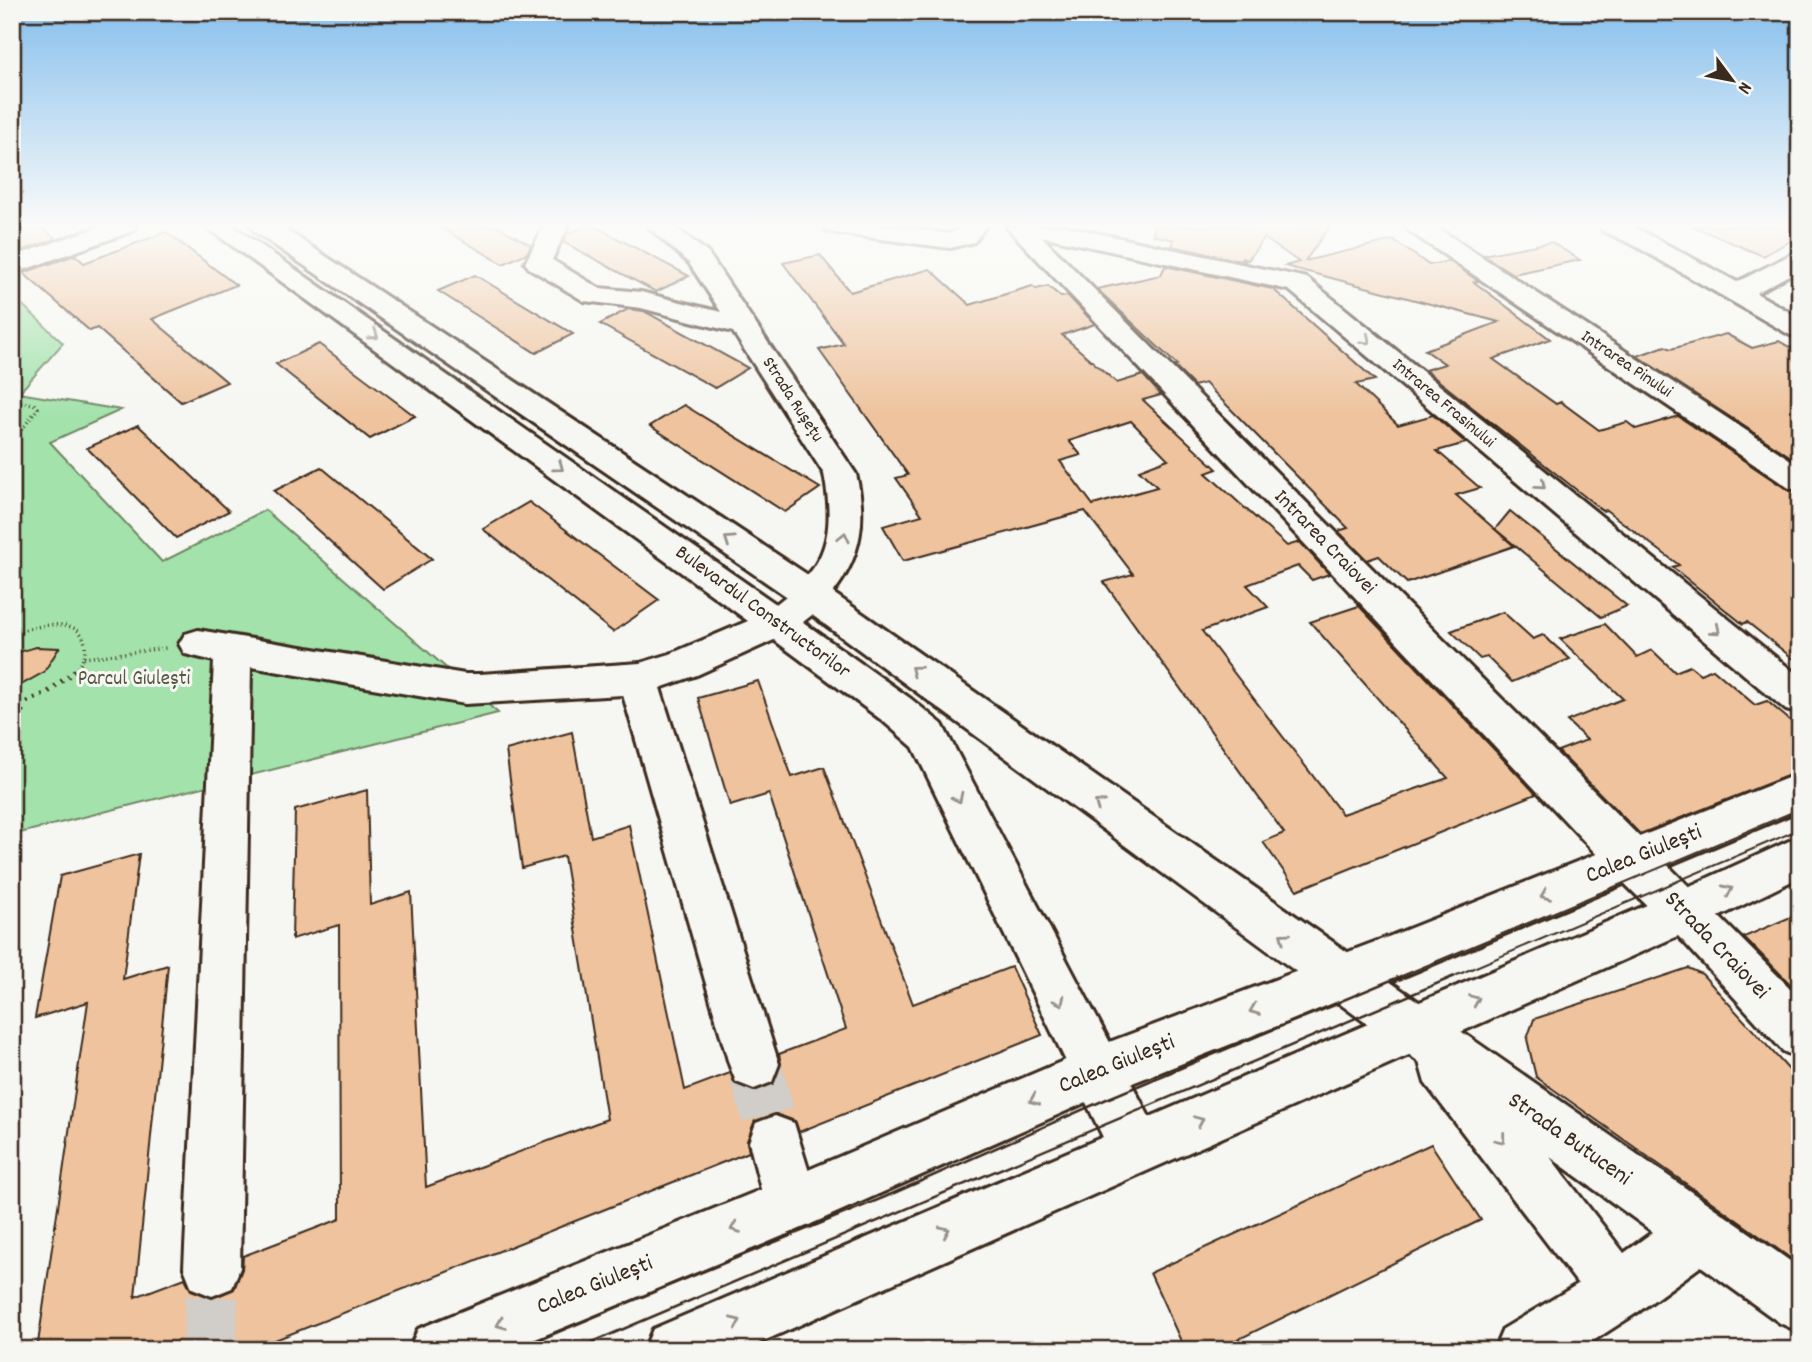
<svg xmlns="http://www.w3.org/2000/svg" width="1812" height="1362" viewBox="0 0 1812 1362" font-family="Dekko,sans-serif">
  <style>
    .built { fill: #f4e7d8 }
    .green { fill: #a3e2ab; stroke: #6f8664; stroke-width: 2 }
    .building { fill: #eec39d; stroke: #3b2a1e; stroke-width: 2; fill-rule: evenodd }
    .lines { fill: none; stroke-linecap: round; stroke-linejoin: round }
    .minor-tunnel { stroke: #d1cdc8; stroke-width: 53; stroke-dasharray: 53 26; stroke-linecap: butt }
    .minor-casing { stroke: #3b2a1e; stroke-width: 6 }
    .major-casing { stroke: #3b2a1e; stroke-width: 6 }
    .path-far1 { stroke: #3b2a1e; stroke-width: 3.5; stroke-dasharray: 1 3.5; stroke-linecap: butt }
    .path { stroke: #3b2a1e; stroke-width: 5; stroke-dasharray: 2 6; stroke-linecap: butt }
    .minor { fill: #f6f6f2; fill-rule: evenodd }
    .major { fill: #f6f6f2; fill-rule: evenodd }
    .tram-far1 { stroke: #3b2a1e; stroke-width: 2 }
    .tram { stroke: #3b2a1e; stroke-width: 2.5 }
    .oneway { stroke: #989088 }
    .labels { text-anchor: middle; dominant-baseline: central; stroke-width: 6; stroke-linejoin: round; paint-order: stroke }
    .far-street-label { font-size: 18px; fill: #3b2a1e; stroke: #f6f6f2 }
    .street-label { font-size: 21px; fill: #3b2a1e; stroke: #f6f6f2 }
    .park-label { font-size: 21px; fill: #555841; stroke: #f6f6f2 }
    .near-street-label { font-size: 24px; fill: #3b2a1e; stroke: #f6f6f2 }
  </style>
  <rect width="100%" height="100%" fill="#f6f6f2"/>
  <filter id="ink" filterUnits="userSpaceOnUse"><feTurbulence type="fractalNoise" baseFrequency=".0143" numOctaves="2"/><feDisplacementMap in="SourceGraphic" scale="14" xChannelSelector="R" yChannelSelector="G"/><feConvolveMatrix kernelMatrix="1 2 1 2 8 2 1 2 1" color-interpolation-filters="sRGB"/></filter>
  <g filter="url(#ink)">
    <path class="built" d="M744,226H982L972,248Z"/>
    <path class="green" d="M12,295L63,343L19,393L121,410L50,442L162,562L265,510L498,713L12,835Z"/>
    <g class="building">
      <path d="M12,226H41L56,239L12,254Z"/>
      <path d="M438,226H497L531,245L527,253L503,264Z"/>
      <path d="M585,226H594L689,276L656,292L563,242L567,234Z"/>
      <path d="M1154,226H1330L1305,261L1393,240L1429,265L1449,261L1478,281L1474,282L1550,339L1493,359L1556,404L1561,402L1599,430L1627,422L1636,429L1678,416L1788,490L1800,493V664L1747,622L1743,624L1672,567L1679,565L1606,510L1603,511L1425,370L1445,364L1425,350L1499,322L1285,266L1299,262L1264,238L1248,260L1241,258L1246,262L1172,246L1174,240L1153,235Z"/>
      <path d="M1692,226H1800V236L1763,256Z"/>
      <path d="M166,232L236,285L152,319L227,382L181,402L97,328L90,331L23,273L75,255L84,263Z"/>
      <path d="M1551,242L1580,260L1513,274L1483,255Z"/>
      <path d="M820,255L850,292L930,269L970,305L1032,286L1036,289L1048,286L1061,297L1068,296L1095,324L1062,335L1117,383L1143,375L1161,395L1143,400L1217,469L1206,473L1287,546L1300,542L1329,574L1312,580L1298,566L1247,585L1268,607L1202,631L1342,814L1448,778L1310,622L1359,606L1536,794L1297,890L1263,842L1284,833L1104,582L1133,574L1085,511L903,561L883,526L922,515L896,478L908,475L819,350L844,344L783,263ZM1131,421L1168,459L1139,470L1157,487L1093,505L1060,461L1081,455L1069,441Z"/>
      <path d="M1165,266L1273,289L1375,380L1356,384L1398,425L1433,415L1466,443L1437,451L1480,488L1456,495L1514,546L1407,583L1379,556L1367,560L1338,531L1348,528L1205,383L1194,386L1174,366L1177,365L1097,289L1161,275Z"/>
      <path d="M475,275L573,334L536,353L438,291Z"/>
      <path d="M628,309L644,311L748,368L715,388L600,324Z"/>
      <path d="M1726,334L1752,348L1779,341L1800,353V463L1637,356L1665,346L1671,349Z"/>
      <path d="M319,344L415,416L370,439L276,364Z"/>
      <path d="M684,405L820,488L785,512L650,426Z"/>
      <path d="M138,425L229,511L176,538L87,448Z"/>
      <path d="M321,467L432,559L383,589L274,491Z"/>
      <path d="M529,502L659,600L613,632L483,529Z"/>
      <path d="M1510,511L1627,606L1601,617L1495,529Z"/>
      <path d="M1503,612L1533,639L1543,635L1570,659L1512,682L1487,657L1480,659L1451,631Z"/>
      <path d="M1605,624L1637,657L1652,650L1675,672L1690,666L1700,674L1713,669L1755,705L1767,701L1800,729V771L1640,834L1558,751L1587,740L1567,721L1623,699L1560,639Z"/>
      <path d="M36,647L59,648L44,672L12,690V654Z"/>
      <path d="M758,681L792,777L824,767L913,1004L1011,967L1042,1035L799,1132L795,1121L776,1114L755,1121L747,1141L749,1152L250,1350H37L88,1002L35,1018L60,876L139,854L123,979L168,965L135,1297L185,1278L191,1290L213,1298L234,1289L242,1269L243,1256L340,1219L339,925L292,939L295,810L367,790L370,905L411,892L426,1187L607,1119L564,856L522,868L506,750L572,732L591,837L629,825L685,1090L730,1073L735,1084L755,1091L774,1083L781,1065L779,1054L846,1029L769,794L730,806L698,698Z"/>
      <path d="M1800,913V994L1744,937Z"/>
      <path d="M1688,968L1702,974L1800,1082V1265L1536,1077L1527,1039L1534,1019Z"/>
      <path d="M1431,1144L1481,1220L1217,1350H1185L1150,1273Z"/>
    </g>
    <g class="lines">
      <g class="minor-tunnel">
        <path d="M754,1064L775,1142"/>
        <path d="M210,1350L212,1268"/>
      </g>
      <defs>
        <g id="minor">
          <path d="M101,226H136L133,231L12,274V257Z"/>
          <path d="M205,226H233L776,604L786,596L254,231L251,226H280L808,575C833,546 831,510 824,474L733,332L641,308L584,301L529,268L525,263L544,226H568L552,260L599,288L641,292L721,312L689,263L647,226H674L708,253L856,474C867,518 862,556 833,593L1800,1268V1332L1780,1323L1701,1266L1638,1312L1579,1350H1494L1503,1329L1578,1284L1425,1083L1419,1062L812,615L803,622L911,699L942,724L1155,1128L1163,1147L1155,1166L1136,1174L1117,1166L913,747L883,721L774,640L697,675L660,688L779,1064L772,1082L754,1089L736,1082L729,1064L623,695L465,704L251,667L240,1268L232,1288L212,1296L192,1288L184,1268L214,661L185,654L179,644L185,634L198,630L465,674H480L640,663L670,654L748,621ZM1550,1157L1653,1232L1624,1253Z"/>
          <path d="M824,226H893L950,234L962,226H986L974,242L950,248L836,233L827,231Z"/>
          <path d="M1006,226H1064L1307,278L1800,677V714L1786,710L1289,290L1041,236L1800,998V1059L1783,1051L1683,941L1615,874Z"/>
          <path d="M1406,226H1435L1800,466V491L1789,488L1409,231Z"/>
          <path d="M1600,226H1632L1737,282L1800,250V269L1756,293L1800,318V337L1790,335L1632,244L1603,231Z"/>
          <path d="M775,1116L794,1123L819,1205L811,1224L792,1232L773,1224L765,1205L749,1142L756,1123Z"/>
        </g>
        <g id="major">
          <path d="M1800,773V810L1409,974L1107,1093L811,1224L511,1350H409L418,1329L780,1182L1096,1047L1388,937Z"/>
          <path d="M1800,836V877L1700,926L743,1350H644L653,1329L1668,896Z"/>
        </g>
      </defs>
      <use href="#minor" class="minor-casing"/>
      <use href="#major" class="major-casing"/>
      <g class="path-far1">
        <path d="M12,401L34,404L38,408L12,443"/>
        <path d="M12,634C31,627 80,613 85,644C86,654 82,663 76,670"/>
        <path d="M84,658L166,648"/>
      </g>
      <g class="path">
        <path d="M12,708L47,693L78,668"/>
        <path d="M12,759L23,706"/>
      </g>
      <use href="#minor" class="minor"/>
      <use href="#major" class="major"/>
      <g class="tram-far1">
        <path d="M1397,978L1800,809"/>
        <path d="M1450,978L1800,829"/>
      </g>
      <g class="tram">
        <path d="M512,1350L885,1197L1109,1098L1401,976"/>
        <path d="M574,1350L1455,976"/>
      </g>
    </g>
    <defs><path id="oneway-chevron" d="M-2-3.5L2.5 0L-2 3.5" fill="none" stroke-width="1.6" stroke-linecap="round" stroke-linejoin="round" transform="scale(1.75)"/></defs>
    <g class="oneway">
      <use href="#oneway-chevron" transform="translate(374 335) rotate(35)"/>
      <use href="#oneway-chevron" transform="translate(1366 340) rotate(40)"/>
      <use href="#oneway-chevron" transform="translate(559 467) rotate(36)"/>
      <use href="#oneway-chevron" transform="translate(1541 485) rotate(40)"/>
      <use href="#oneway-chevron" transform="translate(844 537) rotate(-77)"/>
      <use href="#oneway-chevron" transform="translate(729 540) rotate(-146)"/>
      <use href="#oneway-chevron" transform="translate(1716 630) rotate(40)"/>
      <use href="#oneway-chevron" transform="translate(915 670) rotate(-143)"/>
      <use href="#oneway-chevron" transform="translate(958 798) rotate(64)"/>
      <use href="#oneway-chevron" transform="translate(1099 804) rotate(-144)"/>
      <use href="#oneway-chevron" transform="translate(1728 890) rotate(-25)"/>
      <use href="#oneway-chevron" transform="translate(1545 895) rotate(158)"/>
      <use href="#oneway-chevron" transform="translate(1284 937) rotate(-144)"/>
      <use href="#oneway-chevron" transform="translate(1475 1000) rotate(-23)"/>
      <use href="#oneway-chevron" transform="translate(1060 1001) rotate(63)"/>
      <use href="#oneway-chevron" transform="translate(1254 1010) rotate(158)"/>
      <use href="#oneway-chevron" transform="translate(1034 1100) rotate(157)"/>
      <use href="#oneway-chevron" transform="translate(1199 1121) rotate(-23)"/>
      <use href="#oneway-chevron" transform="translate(1501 1139) rotate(52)"/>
      <use href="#oneway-chevron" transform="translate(735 1228) rotate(158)"/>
      <use href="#oneway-chevron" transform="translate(945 1231) rotate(-24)"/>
      <use href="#oneway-chevron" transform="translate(736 1322) rotate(-24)"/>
      <use href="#oneway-chevron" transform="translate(501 1324) rotate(158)"/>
    </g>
  </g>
  <linearGradient id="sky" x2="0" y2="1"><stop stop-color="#86bfed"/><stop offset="0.54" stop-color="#fbfbf9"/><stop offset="1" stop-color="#fbfbf9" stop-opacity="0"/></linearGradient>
  <rect width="1812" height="417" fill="url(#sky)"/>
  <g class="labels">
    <g class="far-street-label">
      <text transform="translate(1626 365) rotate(34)">Intrarea Pinului</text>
      <text transform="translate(792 400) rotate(57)">Strada Rușețu</text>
      <text transform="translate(1443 404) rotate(40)">Intrarea Frasinului</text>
    </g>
    <g class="street-label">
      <text transform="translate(1324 543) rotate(46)">Intrarea Craiovei</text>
      <text transform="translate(762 613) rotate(36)">Bulevardul Constructorilor</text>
    </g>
    <g class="park-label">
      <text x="134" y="680">Parcul Giulești</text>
    </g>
    <g class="near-street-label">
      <text transform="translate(1644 855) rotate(-22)">Calea Giulești</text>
      <text transform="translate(1716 946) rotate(46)">Strada Craiovei</text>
      <text transform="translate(1117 1065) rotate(-22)">Calea Giulești</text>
      <text transform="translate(1569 1140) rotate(35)">Strada Butuceni</text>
      <text transform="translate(595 1286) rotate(-22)">Calea Giulești</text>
    </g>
  </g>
  <rect width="1812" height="1362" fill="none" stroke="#f6f6f2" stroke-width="42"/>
  <rect x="21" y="21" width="1770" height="1320" fill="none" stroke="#3b2a1e" stroke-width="2.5" filter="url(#ink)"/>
  <g transform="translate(1732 80) rotate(122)" stroke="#f6f6f2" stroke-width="5" paint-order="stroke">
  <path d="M0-5L12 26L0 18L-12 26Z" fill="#3b2a1e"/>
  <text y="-10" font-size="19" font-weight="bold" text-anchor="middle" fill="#3b2a1e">N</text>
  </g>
</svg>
